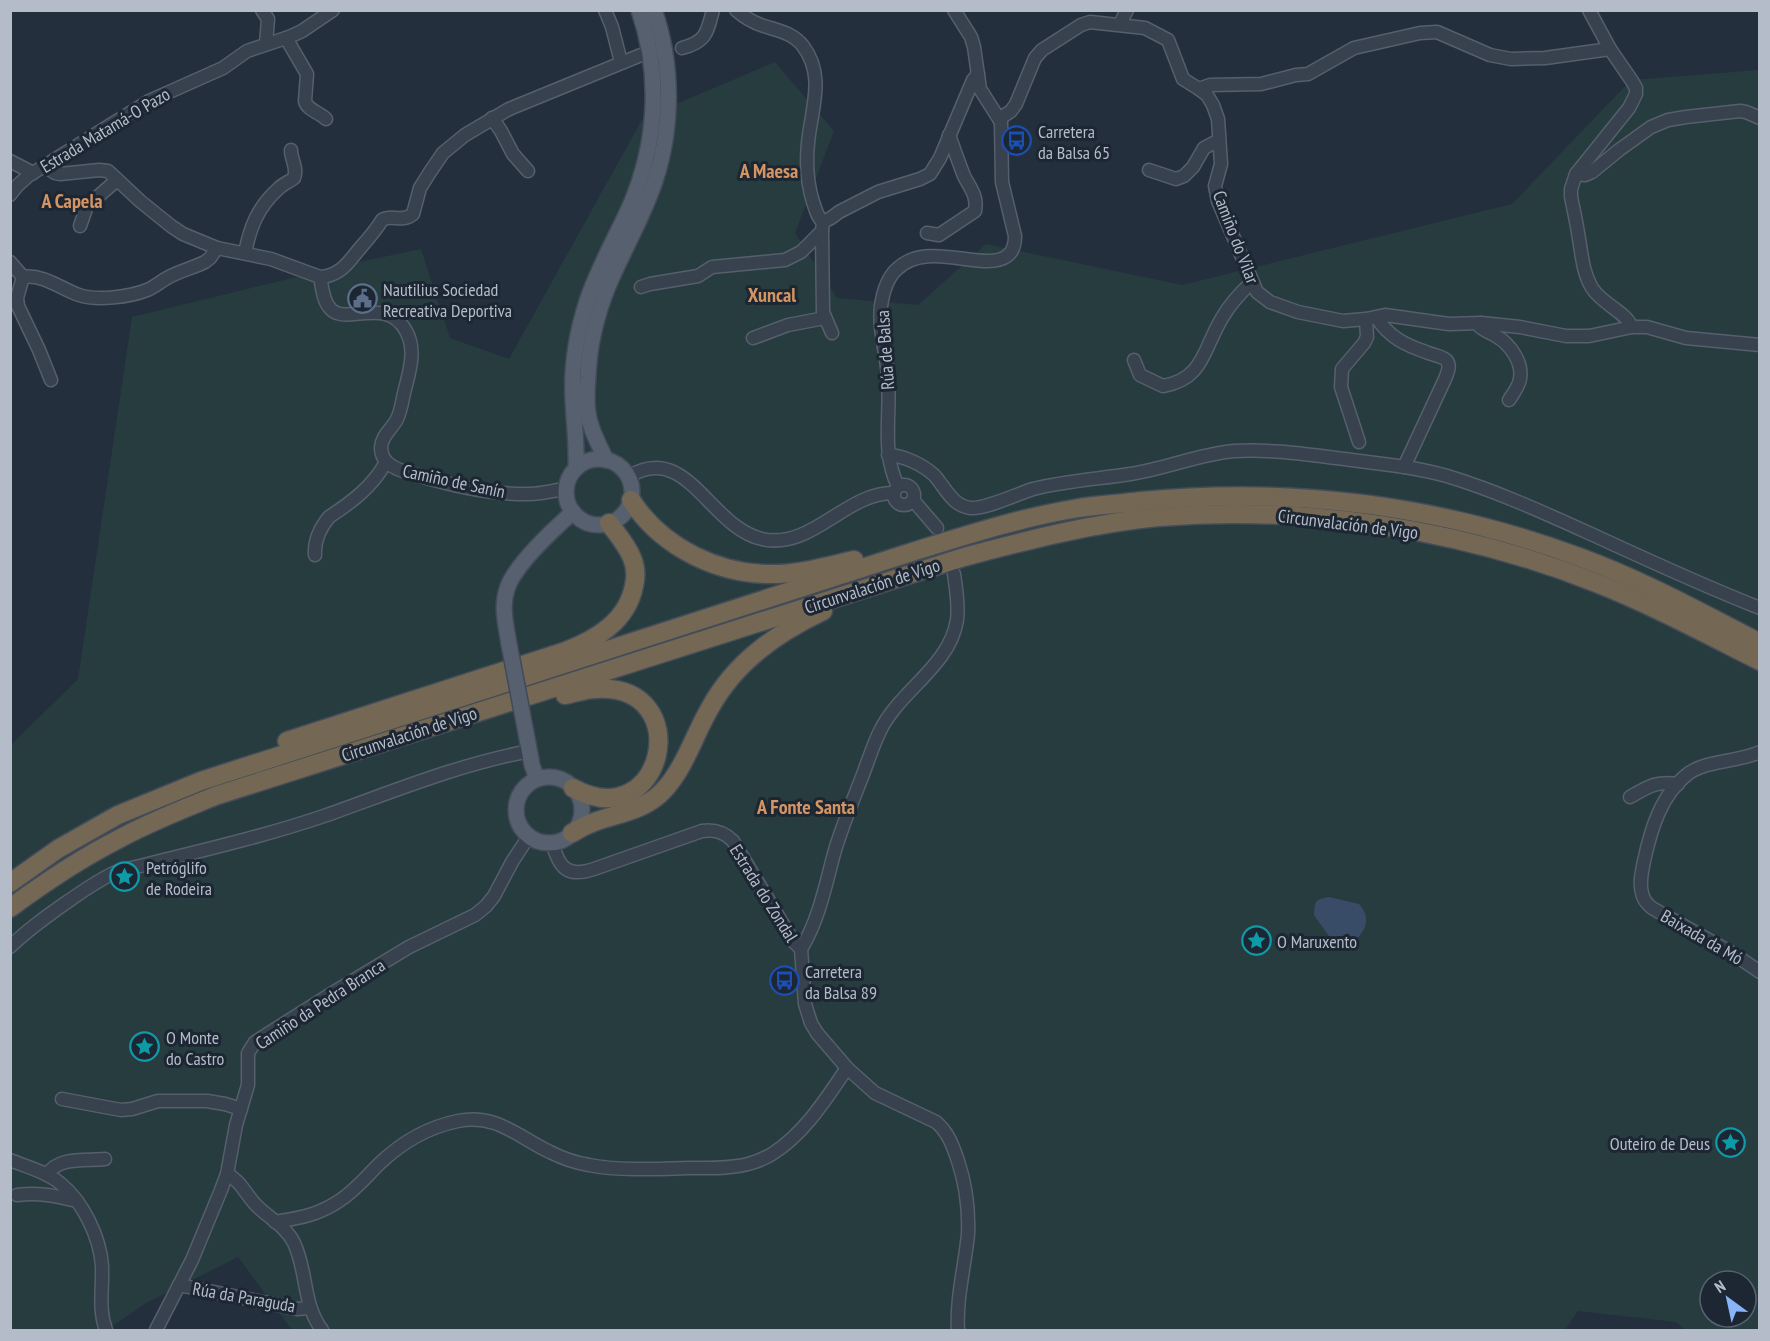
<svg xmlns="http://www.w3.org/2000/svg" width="1770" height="1341" viewBox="0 0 1770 1341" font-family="'PT Sans Narrow',sans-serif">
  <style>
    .green { fill: #263c3f; fill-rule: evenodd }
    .water { fill: #394c67 }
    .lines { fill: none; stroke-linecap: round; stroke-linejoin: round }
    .minor-casing { stroke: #565f6c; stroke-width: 15 }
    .major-casing { stroke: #414a57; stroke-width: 18 }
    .highway-casing { stroke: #434c59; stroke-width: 21 }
    .minor { stroke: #38414e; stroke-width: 12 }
    .major { stroke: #56606e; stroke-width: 15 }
    .highway { stroke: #746855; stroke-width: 18 }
    .major-bridge-casing { stroke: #414a57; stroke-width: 18; stroke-linecap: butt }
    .major-bridge { stroke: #56606e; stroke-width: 15 }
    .labels { text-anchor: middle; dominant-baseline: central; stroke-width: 6; stroke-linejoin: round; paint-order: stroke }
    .street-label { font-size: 18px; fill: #b4bcc9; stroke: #1d2633 }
    .poi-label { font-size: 18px; fill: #b4bcc9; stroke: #1d2633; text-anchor: start }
    .neighbourhood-label { font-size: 20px; font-weight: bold; fill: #d59563; stroke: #1d2633 }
  </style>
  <rect width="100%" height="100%" fill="#242f3e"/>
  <path class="green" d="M775,62L834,131L795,233L837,298L918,305L986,244L1182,285L1512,204L1631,80L1759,70V1330H1685L1676,1322L1578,1311L1565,1330H292L238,1257L146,1303L107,1330H11V745L78,679L132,317L354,263L421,249L450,338L509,359L643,118ZM1710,1281H1746V1317H1710Z"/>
  <path class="water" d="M1329,897L1359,904C1362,908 1366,913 1366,918C1368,933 1350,947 1336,946L1314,915C1315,900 1315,900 1329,897Z"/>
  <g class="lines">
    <defs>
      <g id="minor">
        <path d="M262,10L268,19L266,44"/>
        <path d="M605,10L612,27L621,62"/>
        <path d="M1120,24L1127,10"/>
        <path d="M286,38L307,74L305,101C307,110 319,112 326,119"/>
        <path d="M682,48C706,42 707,33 713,10"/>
        <path d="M1199,89L1210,85L1261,84L1296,75L1308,74L1354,48L1420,33L1437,32L1490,55L1511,59L1545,58L1610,49"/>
        <path d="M492,118L501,131L513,154L528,171"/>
        <path d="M999,119L1011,111L1016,104L1035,58L1042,50L1081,25L1090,22L1145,28L1168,40L1183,79L1199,89L1207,95L1213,105L1218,119L1221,164L1215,186L1218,201L1257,292L1270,302L1298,312L1343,321L1366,319L1385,315L1449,324L1481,323L1520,327L1566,336H1589L1632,327H1647L1686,338L1760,345"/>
        <path d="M10,161L33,173"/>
        <path d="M44,166L55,173L60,174L99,170L108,171L140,201L171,226L183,234L217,248L271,259L320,277C341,276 349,261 361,247C369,238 376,230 382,220C392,214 402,223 413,214L420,188L430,172L443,153L465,135L509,109L641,55"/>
        <path d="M1149,170L1176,179L1184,176L1193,167L1204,148L1219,140"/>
        <path d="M1576,174L1629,108L1636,94V88L1632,81L1610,49L1589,10"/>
        <path d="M10,195L17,186L28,176L149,101L223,68L247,51L289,37L302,31L333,10"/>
        <path d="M823,222L831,218L839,212L878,192L920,179L930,174L940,158L973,80L978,74"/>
        <path d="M80,226L87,206L117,180"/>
        <path d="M822,231L823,312L832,333"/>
        <path d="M927,233L939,235L975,211C978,196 970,188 964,176C959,163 954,149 949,135"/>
        <path d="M245,253C250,227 258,207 278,189C283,184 289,182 294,178C298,168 291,160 291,150"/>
        <path d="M10,262L23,277L17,298L18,306L39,350L51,380"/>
        <path d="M23,277C44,274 61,289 79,295C97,301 130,297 147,290C154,287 160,282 167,278C179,271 193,268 205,262L210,258L217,248"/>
        <path d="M320,277C322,286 323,300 329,307C343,328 386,294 406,331C417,350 409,373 404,393C402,402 401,411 397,419C392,429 382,435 381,447C381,455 385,462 392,466C399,471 409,473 417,475C453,486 493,495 530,494C542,494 554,490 566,489"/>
        <path d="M641,287L650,284L698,276L712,267L785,260L801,252L822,231L823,222C817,217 816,210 813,202C807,183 806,163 808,143C811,110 826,76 803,46C793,33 779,31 764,26C754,23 744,17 736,10"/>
        <path d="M1377,318C1389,337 1405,345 1426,352C1432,355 1443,356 1447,361C1451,367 1447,373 1445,379L1404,467"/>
        <path d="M1481,323L1480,327C1485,331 1491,333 1496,336C1510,344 1523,362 1520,379C1519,386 1513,394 1509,400"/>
        <path d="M1632,327C1625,311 1603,305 1592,288C1583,273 1582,256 1579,239C1577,225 1574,211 1571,197V189L1576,174L1585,175L1592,172L1619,150L1651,127L1668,120L1686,117L1740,111L1746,112L1760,118"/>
        <path d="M753,338L788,325L825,318"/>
        <path d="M1134,360L1140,375L1163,386C1204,379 1203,349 1222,318C1230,304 1240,293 1252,282"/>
        <path d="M1359,442L1341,387L1342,369L1364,343L1367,337L1366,319"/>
        <path d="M888,455C903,455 923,465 934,475C945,487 952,506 971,508C986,509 1017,494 1033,489C1065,481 1098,479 1130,474C1165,469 1199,454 1234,451C1268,449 1303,454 1336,458C1373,463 1411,466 1447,476C1500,492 1551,516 1602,539C1654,563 1706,587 1760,608"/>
        <path d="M628,477C687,440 709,527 762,539C812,550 845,493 893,493"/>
        <circle cx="904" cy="495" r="10"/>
        <path d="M898,486C881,452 891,415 888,378C887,354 878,330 881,306C883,292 887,278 897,269C928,239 984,273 1007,256C1014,251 1015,243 1015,236L1002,182L1001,122L980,89L974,47L971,37L954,10"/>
        <path d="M913,500L937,528"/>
        <path d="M315,555C314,540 320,528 329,517C352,502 373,486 386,462"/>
        <path d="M1760,752C1738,762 1708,760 1689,773C1661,794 1651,829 1644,861C1642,871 1639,883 1642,893C1643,900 1647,904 1652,908L1732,953L1760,972"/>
        <path d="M1630,797C1649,786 1656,781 1678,784"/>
        <path d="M552,842C559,868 567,878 594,869L702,831C715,829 724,832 733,841L793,941L801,949L805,1004L811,1023L817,1033L847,1068L875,1093L936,1122C948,1132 953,1146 958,1161C966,1185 969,1209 968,1234C965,1266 956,1298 958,1330"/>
        <path d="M10,947C27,930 47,916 67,902C83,891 98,880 116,872C186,854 256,839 324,816C392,792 459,764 530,751"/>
        <path d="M801,949C819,920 826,883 835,850C842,827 851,805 860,782C867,765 872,747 880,731C899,691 950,666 957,620C959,604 956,589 954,574"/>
        <path d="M62,1099L121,1110L132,1109L158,1101H207L225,1104L241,1109"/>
        <path d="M10,1160C27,1167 47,1172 61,1184C83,1202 100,1237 102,1266C103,1288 98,1309 106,1330"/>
        <path d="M227,1174C240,1180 245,1193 255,1204C267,1217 286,1226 294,1243C308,1273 302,1303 322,1330"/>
        <path d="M47,1175C58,1156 86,1161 105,1159"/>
        <path d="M17,1195C39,1192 56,1196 77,1201"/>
        <path d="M275,1222C300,1218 318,1215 339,1201C355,1191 366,1177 379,1164C401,1143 428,1127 458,1121C496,1113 518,1137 550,1152C562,1158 576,1163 589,1165C618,1171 658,1169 689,1168C708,1168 728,1169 748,1164C756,1162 765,1158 772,1154C804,1134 826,1099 847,1068"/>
        <path d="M179,1285L297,1309L309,1308"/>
        <path d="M156,1330L192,1260L221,1190L227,1174L236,1125L248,1085V1053L255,1042L326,997L409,947L475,915L486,906L494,896L512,862L529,836"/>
      </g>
      <g id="major">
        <circle cx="599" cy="492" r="33"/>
        <path d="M606,460C599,444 590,430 588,413C586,402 587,389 588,377C589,347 596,317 607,289C622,252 643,218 655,181C673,127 673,64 654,10"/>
        <path d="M576,468C577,445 574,422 573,400C571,367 577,332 587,301C598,268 616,237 630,206C657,143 661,75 639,10"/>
        <path d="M509,644C506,626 501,607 507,589C514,566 555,528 573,512"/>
        <path d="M526,733L532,765L537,779"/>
        <circle cx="549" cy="810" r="33"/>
      </g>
      <g id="highway">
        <path d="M631,500C662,548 720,576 777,574C803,573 829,566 854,560"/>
        <path d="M565,695C575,693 586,689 596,689C698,683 664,838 573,788"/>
        <path d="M287,741L566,651C597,639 627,621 634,586C636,577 636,567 632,558C627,545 617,534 609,523"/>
        <path d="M572,833C580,828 588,824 597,821C620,813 645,810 663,791C685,768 694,735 710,708C735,662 777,633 823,611"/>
        <path d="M10,883L58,849L118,815L201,781L915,551C967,535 1020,518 1073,509C1096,505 1119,504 1141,501C1290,487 1439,505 1579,557C1642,580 1700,612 1760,643"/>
        <path d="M10,908C44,883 78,860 115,841C147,823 181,810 215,796L964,557C1028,540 1093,523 1159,517C1304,505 1461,529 1596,583C1652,605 1706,634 1760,661"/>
      </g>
    </defs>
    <use href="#minor" class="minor-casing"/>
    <use href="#major" class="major-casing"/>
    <use href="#highway" class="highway-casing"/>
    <use href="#minor" class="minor"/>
    <use href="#major" class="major"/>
    <use href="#highway" class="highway"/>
    <defs>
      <path id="major-bridge" d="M509,644L526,733"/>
    </defs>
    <use href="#major-bridge" class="major-bridge-casing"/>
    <use href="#major-bridge" class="major-bridge"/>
  </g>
  <defs>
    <symbol id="bus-ring" viewBox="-11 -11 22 22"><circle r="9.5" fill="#1d2633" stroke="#1a4fb4" stroke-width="1.5"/><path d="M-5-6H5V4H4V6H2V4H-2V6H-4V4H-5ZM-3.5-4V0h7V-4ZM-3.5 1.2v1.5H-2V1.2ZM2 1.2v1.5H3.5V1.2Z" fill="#1a4fb4"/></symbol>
    <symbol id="civic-ring" viewBox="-11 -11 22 22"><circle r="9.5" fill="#1d2633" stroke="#5c6f8a" stroke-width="1.5"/><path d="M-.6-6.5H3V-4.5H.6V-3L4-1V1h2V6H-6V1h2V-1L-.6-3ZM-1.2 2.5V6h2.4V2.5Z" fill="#5c6f8a"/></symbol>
    <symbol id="sight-ring" viewBox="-11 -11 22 22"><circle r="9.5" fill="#1d2633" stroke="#0f9aa8" stroke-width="1.5"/><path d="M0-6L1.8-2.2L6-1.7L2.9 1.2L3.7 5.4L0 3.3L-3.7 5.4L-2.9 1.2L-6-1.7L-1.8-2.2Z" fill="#0f9aa8"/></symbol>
  </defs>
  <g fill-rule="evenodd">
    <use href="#bus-ring" x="1000" y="124" width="33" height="33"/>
    <use href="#civic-ring" x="346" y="282" width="33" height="33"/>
    <use href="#sight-ring" x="108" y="860" width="33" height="33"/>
    <use href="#sight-ring" x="1240" y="924" width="33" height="33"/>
    <use href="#bus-ring" x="768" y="964" width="33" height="33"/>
    <use href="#sight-ring" x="128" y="1030" width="33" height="33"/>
    <use href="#sight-ring" x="1714" y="1126" width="33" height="33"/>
  </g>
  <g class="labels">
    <g class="street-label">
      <text transform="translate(105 130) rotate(-31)">Estrada Matamá-O Pazo</text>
      <text transform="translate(1236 237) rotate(69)">Camiño do Vilar</text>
      <text transform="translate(885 350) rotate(-94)">Rúa de Balsa</text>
      <text transform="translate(454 481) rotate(12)">Camiño de Sanín</text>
      <text transform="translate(1348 524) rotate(7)">Circunvalación de Vigo</text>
      <text transform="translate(872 586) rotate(-18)">Circunvalación de Vigo</text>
      <text transform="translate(409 734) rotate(-18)">Circunvalación de Vigo</text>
      <text transform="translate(764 893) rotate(58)">Estrada do Zondal</text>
      <text transform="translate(1702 937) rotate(30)">Baixada da Mó</text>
      <text transform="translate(320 1004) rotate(-33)">Camiño da Pedra Branca</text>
      <text transform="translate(244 1297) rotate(10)">Rúa da Paraguda</text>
    </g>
    <g class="poi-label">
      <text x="1038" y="131">Carretera<tspan x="1038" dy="21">da Balsa 65</tspan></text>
      <text x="383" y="289">Nautilius Sociedad<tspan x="383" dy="21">Recreativa Deportiva</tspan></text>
      <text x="146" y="867">Petróglifo<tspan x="146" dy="21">de Rodeira</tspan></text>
      <text x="1277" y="941">O Maruxento</text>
      <text x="805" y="971">Carretera<tspan x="805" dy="21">da Balsa 89</tspan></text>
      <text x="166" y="1037">O Monte<tspan x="166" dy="21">do Castro</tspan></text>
      <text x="1710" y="1143" text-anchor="end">Outeiro de Deus</text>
    </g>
    <g class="neighbourhood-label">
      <text x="769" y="171">A Maesa</text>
      <text x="72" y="201">A Capela</text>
      <text x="772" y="295">Xuncal</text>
      <text x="806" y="807">A Fonte Santa</text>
    </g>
  </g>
  <rect width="1770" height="1341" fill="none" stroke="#b4bcc9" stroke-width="24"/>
  <g transform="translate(1728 1299) rotate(327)"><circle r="28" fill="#1d2633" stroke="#59626f" stroke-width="1.5"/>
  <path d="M0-4.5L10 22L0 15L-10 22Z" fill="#8ab4f8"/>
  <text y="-9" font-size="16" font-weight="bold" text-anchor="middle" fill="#b4bcc9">N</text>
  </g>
</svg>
